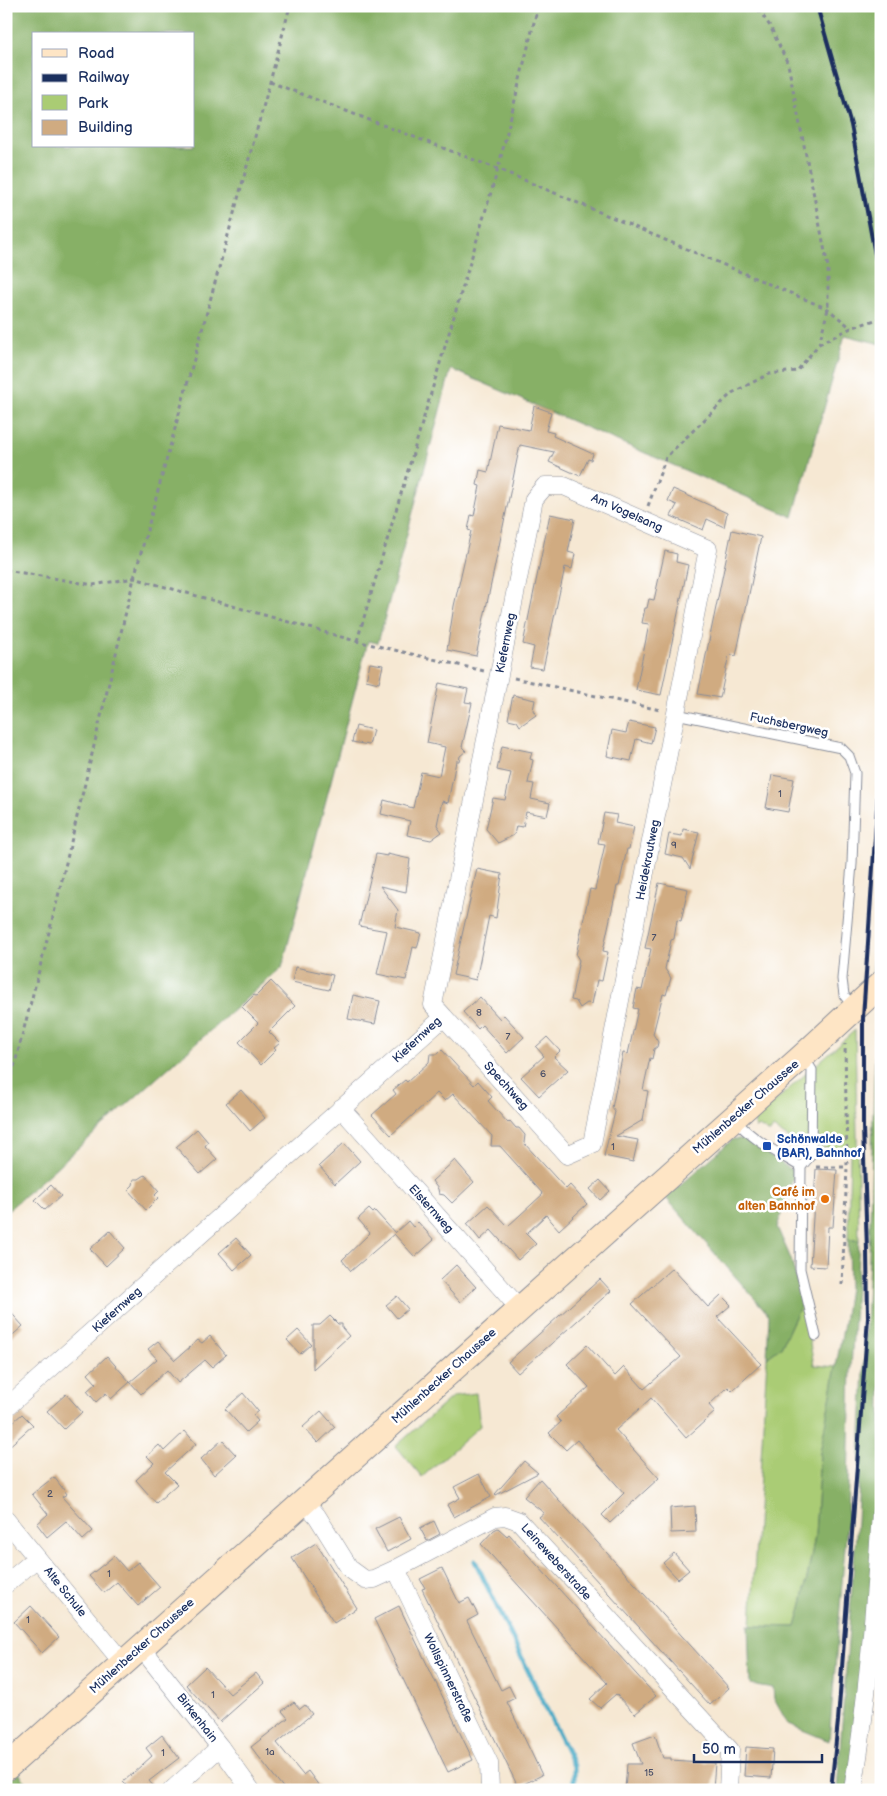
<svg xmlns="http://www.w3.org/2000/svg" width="887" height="1796" viewBox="0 0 887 1796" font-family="'Balsamiq Sans',sans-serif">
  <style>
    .green { fill: #aacc74; stroke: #627e69 }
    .forest { fill: #87b066; stroke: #517062; fill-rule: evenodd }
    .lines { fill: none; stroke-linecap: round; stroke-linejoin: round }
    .stream { stroke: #45a9c5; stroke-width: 5 }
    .building { fill: #d0ab81 }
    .lane-casing { stroke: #888c98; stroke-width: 11 }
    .street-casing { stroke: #888c98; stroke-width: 19 }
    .secondary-casing { stroke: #888c98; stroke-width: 27 }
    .path { stroke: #888c98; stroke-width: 3; stroke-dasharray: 4 4; stroke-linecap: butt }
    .lane { stroke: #fff; stroke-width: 9 }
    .street { stroke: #fff; stroke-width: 18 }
    .secondary { stroke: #fee5c5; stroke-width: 25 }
    .rail { stroke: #1b2f5e; stroke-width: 4 }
    .transit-dot { fill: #1a4fb4; stroke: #fff; stroke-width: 2 }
    .food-dot { fill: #e8710a; stroke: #fff; stroke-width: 2 }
    .labels { text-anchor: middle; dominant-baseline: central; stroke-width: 5; stroke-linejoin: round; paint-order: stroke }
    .number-label { font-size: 10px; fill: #484e67 }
    .street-label { font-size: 12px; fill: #1b2f5e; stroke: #fff }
    .transit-label { font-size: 12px; font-weight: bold; fill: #164399; stroke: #fff; text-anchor: start }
    .food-label { font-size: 12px; font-weight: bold; fill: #c56008; stroke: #fff; text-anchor: end }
  </style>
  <rect width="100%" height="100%" fill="#fff"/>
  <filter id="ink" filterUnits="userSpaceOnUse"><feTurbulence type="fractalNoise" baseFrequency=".02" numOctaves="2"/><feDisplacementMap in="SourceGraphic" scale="10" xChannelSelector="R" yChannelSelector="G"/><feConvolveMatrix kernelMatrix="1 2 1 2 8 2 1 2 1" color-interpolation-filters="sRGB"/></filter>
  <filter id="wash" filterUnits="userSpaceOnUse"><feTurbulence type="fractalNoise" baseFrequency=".0096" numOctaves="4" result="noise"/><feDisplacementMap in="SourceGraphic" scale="20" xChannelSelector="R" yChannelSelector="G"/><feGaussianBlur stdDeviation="1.12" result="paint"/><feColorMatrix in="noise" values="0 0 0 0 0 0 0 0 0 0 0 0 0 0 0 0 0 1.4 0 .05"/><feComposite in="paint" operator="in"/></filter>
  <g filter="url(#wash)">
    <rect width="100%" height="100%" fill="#f6e8d3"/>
    <g class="green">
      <path d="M855,1030L859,1240H848L850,1153L793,1141L773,1128L770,1133L759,1126L756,1129L754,1120Z"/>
      <path d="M802,1302L814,1365L836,1367L820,1453L815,1536L803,1600L796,1627L753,1626L751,1625L767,1358L781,1347Z"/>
      <path d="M476,1393L480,1426L422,1477L396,1446L453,1396Z"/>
    </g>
    <g class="forest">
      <path d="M6,6H881V344L845,335L793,517L451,369L378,643L368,641L282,967L6,1212ZM34,34H194V146H34Z"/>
      <path d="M881,856V974L872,984L881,857Z"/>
      <path d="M881,1006V1458L872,1606L848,1790H837L857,1521L869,1259L876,1010Z"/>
      <path d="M733,1139H744L795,1172L777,1227L791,1259L802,1302L781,1347L767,1358L769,1315L666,1198Z"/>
      <path d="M848,1240H859L851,1368L847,1523L829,1741L788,1724L774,1699L773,1688L750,1684L748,1625L753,1626L796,1627L803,1600L815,1536L820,1453L844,1323L849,1287Z"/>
      <path d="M15,1767L31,1790H6V1775Z"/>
    </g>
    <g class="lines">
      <path class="stream" d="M475,1561L574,1766V1790"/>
    </g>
    <g id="blocks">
      <g class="building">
        <path d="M534,406L551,412L546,431L554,433L553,436L593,454L591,460L588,459L580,476L549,462L554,452L520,445L476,656L447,650L454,606L471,531L468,530L471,515L474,516L480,486L477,485L480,470L488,472L498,424L529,430Z"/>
        <path d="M673,489L727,513L724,527L707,519L703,530L671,516L677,505L668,501Z"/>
        <path d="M550,514L575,519L568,552L575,554L572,569L565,567L543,669L530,667L534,647L523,644Z"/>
        <path d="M732,530L761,537L736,656L729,654L720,698L698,694Z"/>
        <path d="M665,551L677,554L676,562L688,565L661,695L636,690L649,624L642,623L645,608H647L649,599L654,600Z"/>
        <path d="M370,663L383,665L379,683L366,680Z"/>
        <path d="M439,683L468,689L465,702L472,703L462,747L466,751L460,756L459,761H456L448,803L442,801L437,825L442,832L431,840L407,835L410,821L381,814L384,800L413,808L421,772L439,776L445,747L427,743Z"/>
        <path d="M513,695L535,700L533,710L536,715L520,726L517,721L508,719Z"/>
        <path d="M629,722L655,727L651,743L636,739L631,761L607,756L612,730L626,733Z"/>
        <path d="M356,726L373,730L369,745L352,742Z"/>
        <path d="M502,746L532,752L530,759L533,760L528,783L534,784L531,799L550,803L547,816L526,812L523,827L516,826L514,835L498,843L486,829L493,798L505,800L511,773L497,770Z"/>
        <path d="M772,775L794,779L788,812L766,808Z"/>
        <path d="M604,813L617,815L615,823L634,827L629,849H627L619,886H617L603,951L608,952L602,981L597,980L592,1004L587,1003L580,1008L576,1001L571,1000L579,960L576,955L590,889L595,890L605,844L598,843Z"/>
        <path d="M683,829L699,832L690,869L683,858L665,854L669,834L682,836Z"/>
        <path d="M376,854L387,856V854L410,859L406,892L380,886L398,910L395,927L421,933L417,948L413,947L406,980L377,974L387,931L359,926Z"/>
        <path d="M477,869L502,874L496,918L489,916L476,980L453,975Z"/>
        <path d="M659,883L688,889L681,921L677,920L674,939L671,940L665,969L671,978L666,995L663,994L653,1034L658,1042L657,1047L654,1049L652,1059L650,1058L643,1090L648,1091L643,1120L616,1136L638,1140L633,1162L604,1156L615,1112L612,1108L623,1053L628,1054L638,1009L633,1008L637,989L642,990L651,949L645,948Z"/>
        <path d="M295,967L333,975L329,990L292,982Z"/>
        <path d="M271,981L295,1006L269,1032L280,1043L274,1048L276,1050L261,1065L239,1042L258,1023L242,1007L254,995L256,996Z"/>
        <path d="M353,995L380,1001L375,1024L348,1019Z"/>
        <path d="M480,997L500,1019L504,1015L524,1037L507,1053L482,1025L478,1029L463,1012Z"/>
        <path d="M547,1037L560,1051L554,1057L568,1070L539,1096L521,1077L544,1056L536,1047Z"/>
        <path d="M442,1050L474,1085L478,1081L492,1097L488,1101L508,1123L510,1121L516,1128H519L525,1135L524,1143L566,1189L570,1185L587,1204L559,1230L546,1215L526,1234L536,1244L518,1260L491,1230L480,1240L467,1224L488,1205L508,1226L543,1194L500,1146H491L492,1136L453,1094L445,1101L437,1093L391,1135L372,1115L396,1094L393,1090L405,1080L407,1082L429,1062L430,1054H438Z"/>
        <path d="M241,1090L265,1118L250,1131L226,1103Z"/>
        <path d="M197,1129L208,1142L205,1146L217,1159L200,1174L176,1147Z"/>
        <path d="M344,1143L360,1161L335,1184L319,1166Z"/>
        <path d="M455,1160L474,1182L452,1203L444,1195L439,1194L438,1189L432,1181Z"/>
        <path d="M816,1169L837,1170L833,1227H828L826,1267L810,1266Z"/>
        <path d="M145,1175L159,1191L155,1195L158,1198L146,1210L128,1190L133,1185L134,1179H139Z"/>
        <path d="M600,1180L610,1191L600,1200L590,1189Z"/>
        <path d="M51,1185L61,1196L45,1210L35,1200Z"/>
        <path d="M369,1209L373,1213L375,1211L395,1233L408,1221L413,1227L418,1222L434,1240L415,1257L394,1234L351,1271L342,1260L370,1233L358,1219Z"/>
        <path d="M110,1231L125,1248L106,1266L90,1249Z"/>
        <path d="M236,1238L251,1255L234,1270L219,1253Z"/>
        <path d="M456,1265L476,1287L460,1302L440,1280Z"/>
        <path d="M672,1268L708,1307L721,1295L731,1305L717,1317L761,1364L732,1391L728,1387L709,1405L715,1412L686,1438L651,1398L616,1430L659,1478L610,1523L602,1515L624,1493L577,1440L566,1450L549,1433L561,1422L556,1417L589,1387L567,1364L587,1345L615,1376L624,1367L644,1389L681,1357L632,1304Z"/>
        <path d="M600,1279L611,1291L518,1373L508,1362Z"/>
        <path d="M397,1296L408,1309L397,1318L386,1305Z"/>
        <path d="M6,1307L23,1326L6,1341Z"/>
        <path d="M330,1316L338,1324H342V1328L349,1336L313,1369V1325H320Z"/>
        <path d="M298,1330L311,1344L300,1354L287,1340Z"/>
        <path d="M210,1336L226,1355L212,1367L205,1360L178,1383L167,1370L141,1394L130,1382L157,1359L148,1349L158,1341L175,1360L198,1340L202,1343Z"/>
        <path d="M107,1356L130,1382L111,1399L106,1393L96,1402L87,1391L96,1383L88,1374Z"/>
        <path d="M243,1393L258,1411L253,1415L258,1421L246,1432L225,1409Z"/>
        <path d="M66,1394L82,1412L64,1429L47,1411Z"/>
        <path d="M321,1411L335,1427L318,1443L303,1427Z"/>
        <path d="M22,1414L33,1425L6,1449V1428Z"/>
        <path d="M185,1431L196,1444L165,1472L177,1484L156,1503L136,1480L154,1463L147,1456L159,1445L164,1451Z"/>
        <path d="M222,1440L236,1455L214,1475L201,1459Z"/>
        <path d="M524,1461L538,1473L496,1495L495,1494Z"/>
        <path d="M479,1474L491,1497L454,1517L447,1505L460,1498L454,1487Z"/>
        <path d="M54,1477L67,1494L62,1497L93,1531L83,1540L66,1521L47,1537L37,1524L48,1514L32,1494Z"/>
        <path d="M540,1479L729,1688L710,1705L539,1517L544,1513L524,1497Z"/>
        <path d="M695,1506L696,1532L671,1533L670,1508Z"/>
        <path d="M399,1517L411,1539L387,1552L375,1529Z"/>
        <path d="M434,1521L440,1534L427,1541L420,1528Z"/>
        <path d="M498,1528L507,1536L509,1534L656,1696L635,1714L616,1694L600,1708L590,1699L607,1683L481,1544L494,1530Z"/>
        <path d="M316,1543L357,1608L334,1623L292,1558Z"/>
        <path d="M674,1553L689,1570L678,1579L663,1563Z"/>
        <path d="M114,1556L127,1571L138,1562L160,1587L138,1606L117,1582L104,1593L89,1576Z"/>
        <path d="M442,1568L459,1603L469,1598L478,1615L467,1621L501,1690L509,1686L515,1698L507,1702L542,1775L518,1787L422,1589L425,1588L420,1579Z"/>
        <path d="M31,1606L59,1637L42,1653L14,1622Z"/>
        <path d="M399,1606L473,1760L448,1772L374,1619Z"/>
        <path d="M205,1667L230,1694L256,1673L264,1683L220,1722L186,1685Z"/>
        <path d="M294,1702L300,1709L305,1705L312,1714L277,1743L303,1775L308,1771L322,1790H285L251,1747L288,1718L282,1711Z"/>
        <path d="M162,1735L179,1758L149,1781L157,1790H131L123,1782L152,1756L146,1748Z"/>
        <path d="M655,1735L663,1758H671V1760L715,1763L713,1790H625L627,1764H641L633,1743Z"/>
        <path d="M746,1747L773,1749L771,1778L744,1776Z"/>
      </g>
    </g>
  </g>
  <g filter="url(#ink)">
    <use href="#blocks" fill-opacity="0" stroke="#888c98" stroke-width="1"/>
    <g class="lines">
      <defs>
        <g id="lane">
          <path d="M676,714L841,748L849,756L855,773L852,864L842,979L844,995L854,1008"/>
          <path d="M803,1056L812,1070L811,1155L801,1167L800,1269L816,1336"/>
          <path d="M735,1120C753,1140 778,1153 801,1167"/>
        </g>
        <g id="street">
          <path d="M341,1108L520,1309"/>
          <path d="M6,1408L444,1017L433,1005L534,499L545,486H564L708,549L592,1144L567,1155L444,1017"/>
          <path d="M304,1501L317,1516L350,1569L365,1580L374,1579L396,1569L495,1517L505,1516L519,1521L730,1750L728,1790"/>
          <path d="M6,1520L123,1663"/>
          <path d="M396,1569L489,1763L490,1790"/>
          <path d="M6,1584L37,1558"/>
          <path d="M141,1647L220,1747L251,1790"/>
          <path d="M172,1790L220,1747"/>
          <path d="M853,1790C868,1698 875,1605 881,1513"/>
        </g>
        <path id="secondary" d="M6,1768L803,1056L881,984"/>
      </defs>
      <use href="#lane" class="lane-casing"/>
      <use href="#street" class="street-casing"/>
      <use href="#secondary" class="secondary-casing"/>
      <g class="path">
        <path d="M270,82L498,169L828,309L851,328"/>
        <path d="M819,344L851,328L881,318"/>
        <path d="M648,506L666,457L732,393L769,374L797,371L819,344L828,309V267L788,64L770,26L756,6"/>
        <path d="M6,570L93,585L134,578L352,640L484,671"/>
        <path d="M357,641L498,169L538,6"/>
        <path d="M514,678L660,710"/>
        <path d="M6,1098L55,909L134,578L270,82L290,6"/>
        <path d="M816,1167H847"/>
        <path d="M842,1285L847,1167L845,1044"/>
      </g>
      <use href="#lane" class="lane"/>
      <use href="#street" class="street"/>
      <use href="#secondary" class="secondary"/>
      <g class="rail">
        <path d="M817,6L851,125L881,287"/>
        <path d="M831,1790L838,1721L868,1318L867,1250L863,1127V1018L881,747"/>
      </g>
    </g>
  </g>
  <rect class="transit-dot" x="762" y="1141" width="10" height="10" rx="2.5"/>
  <circle class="food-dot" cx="825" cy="1199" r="5"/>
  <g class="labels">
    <g class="number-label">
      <text x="780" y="794">1</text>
      <text x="674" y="845">9</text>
      <text x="654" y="938">7</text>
      <text x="479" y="1013">8</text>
      <text x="508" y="1037">7</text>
      <text x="543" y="1074">6</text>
      <text x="613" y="1147">1</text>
      <text x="50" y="1494">2</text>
      <text x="109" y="1574">1</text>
      <text x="28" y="1620">1</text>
      <text x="213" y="1695">1</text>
      <text x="270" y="1752">1a</text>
      <text x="163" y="1753">1</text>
      <text x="649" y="1773">15</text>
    </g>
    <g class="street-label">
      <text transform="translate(627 513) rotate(24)">Am Vogelsang</text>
      <text transform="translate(506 643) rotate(-79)">Kiefernweg</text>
      <text transform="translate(789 725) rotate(12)">Fuchsbergweg</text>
      <text transform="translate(648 860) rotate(-79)">Heidekrautweg</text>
      <text transform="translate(417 1040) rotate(-43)">Kiefernweg</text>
      <text transform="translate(506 1086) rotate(48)">Spechtweg</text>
      <text transform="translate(746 1107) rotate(-41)">Mühlenbecker Chaussee</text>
      <text transform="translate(431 1209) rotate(48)">Elsternweg</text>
      <text transform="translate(117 1310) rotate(-42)">Kiefernweg</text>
      <text transform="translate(444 1376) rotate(-42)">Mühlenbecker Chaussee</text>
      <text transform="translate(556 1562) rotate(48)">Leineweberstraße</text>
      <text transform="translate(65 1592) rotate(51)">Alte Schule</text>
      <text transform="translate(142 1646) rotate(-42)">Mühlenbecker Chaussee</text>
      <text transform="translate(448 1678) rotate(64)">Wollspinnerstraße</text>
      <text transform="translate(197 1718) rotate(52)">Birkenhain</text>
    </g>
    <g class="transit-label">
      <text x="777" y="1139">Schönwalde<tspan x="777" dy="14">(BAR), Bahnhof</tspan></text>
    </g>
    <g class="food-label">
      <text x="815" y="1192">Café im<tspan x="815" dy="14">alten Bahnhof</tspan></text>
    </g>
  </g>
  <rect width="887" height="1796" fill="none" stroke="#fff" stroke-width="25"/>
  <rect x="32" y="32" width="162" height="115" fill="#ffffff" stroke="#a4acbf"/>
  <rect x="42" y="49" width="25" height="8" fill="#fee5c5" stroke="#a4acbf"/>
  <text x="78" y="58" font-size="15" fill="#1b2f5e">Road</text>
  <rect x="42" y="74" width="25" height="8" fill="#1b2f5e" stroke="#a4acbf"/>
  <text x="78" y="82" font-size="15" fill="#1b2f5e">Railway</text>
  <rect x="42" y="95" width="25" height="15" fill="#aacc74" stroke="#a4acbf"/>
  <text x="78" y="108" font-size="15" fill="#1b2f5e">Park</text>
  <rect x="42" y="120" width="25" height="15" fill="#d0ab81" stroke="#a4acbf"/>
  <text x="78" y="132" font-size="15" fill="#1b2f5e">Building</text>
  <path d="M694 1754v8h128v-8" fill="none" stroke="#1b2f5e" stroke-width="2.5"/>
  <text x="702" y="1754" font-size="15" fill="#1b2f5e" stroke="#ffffff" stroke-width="4" paint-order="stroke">50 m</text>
</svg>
